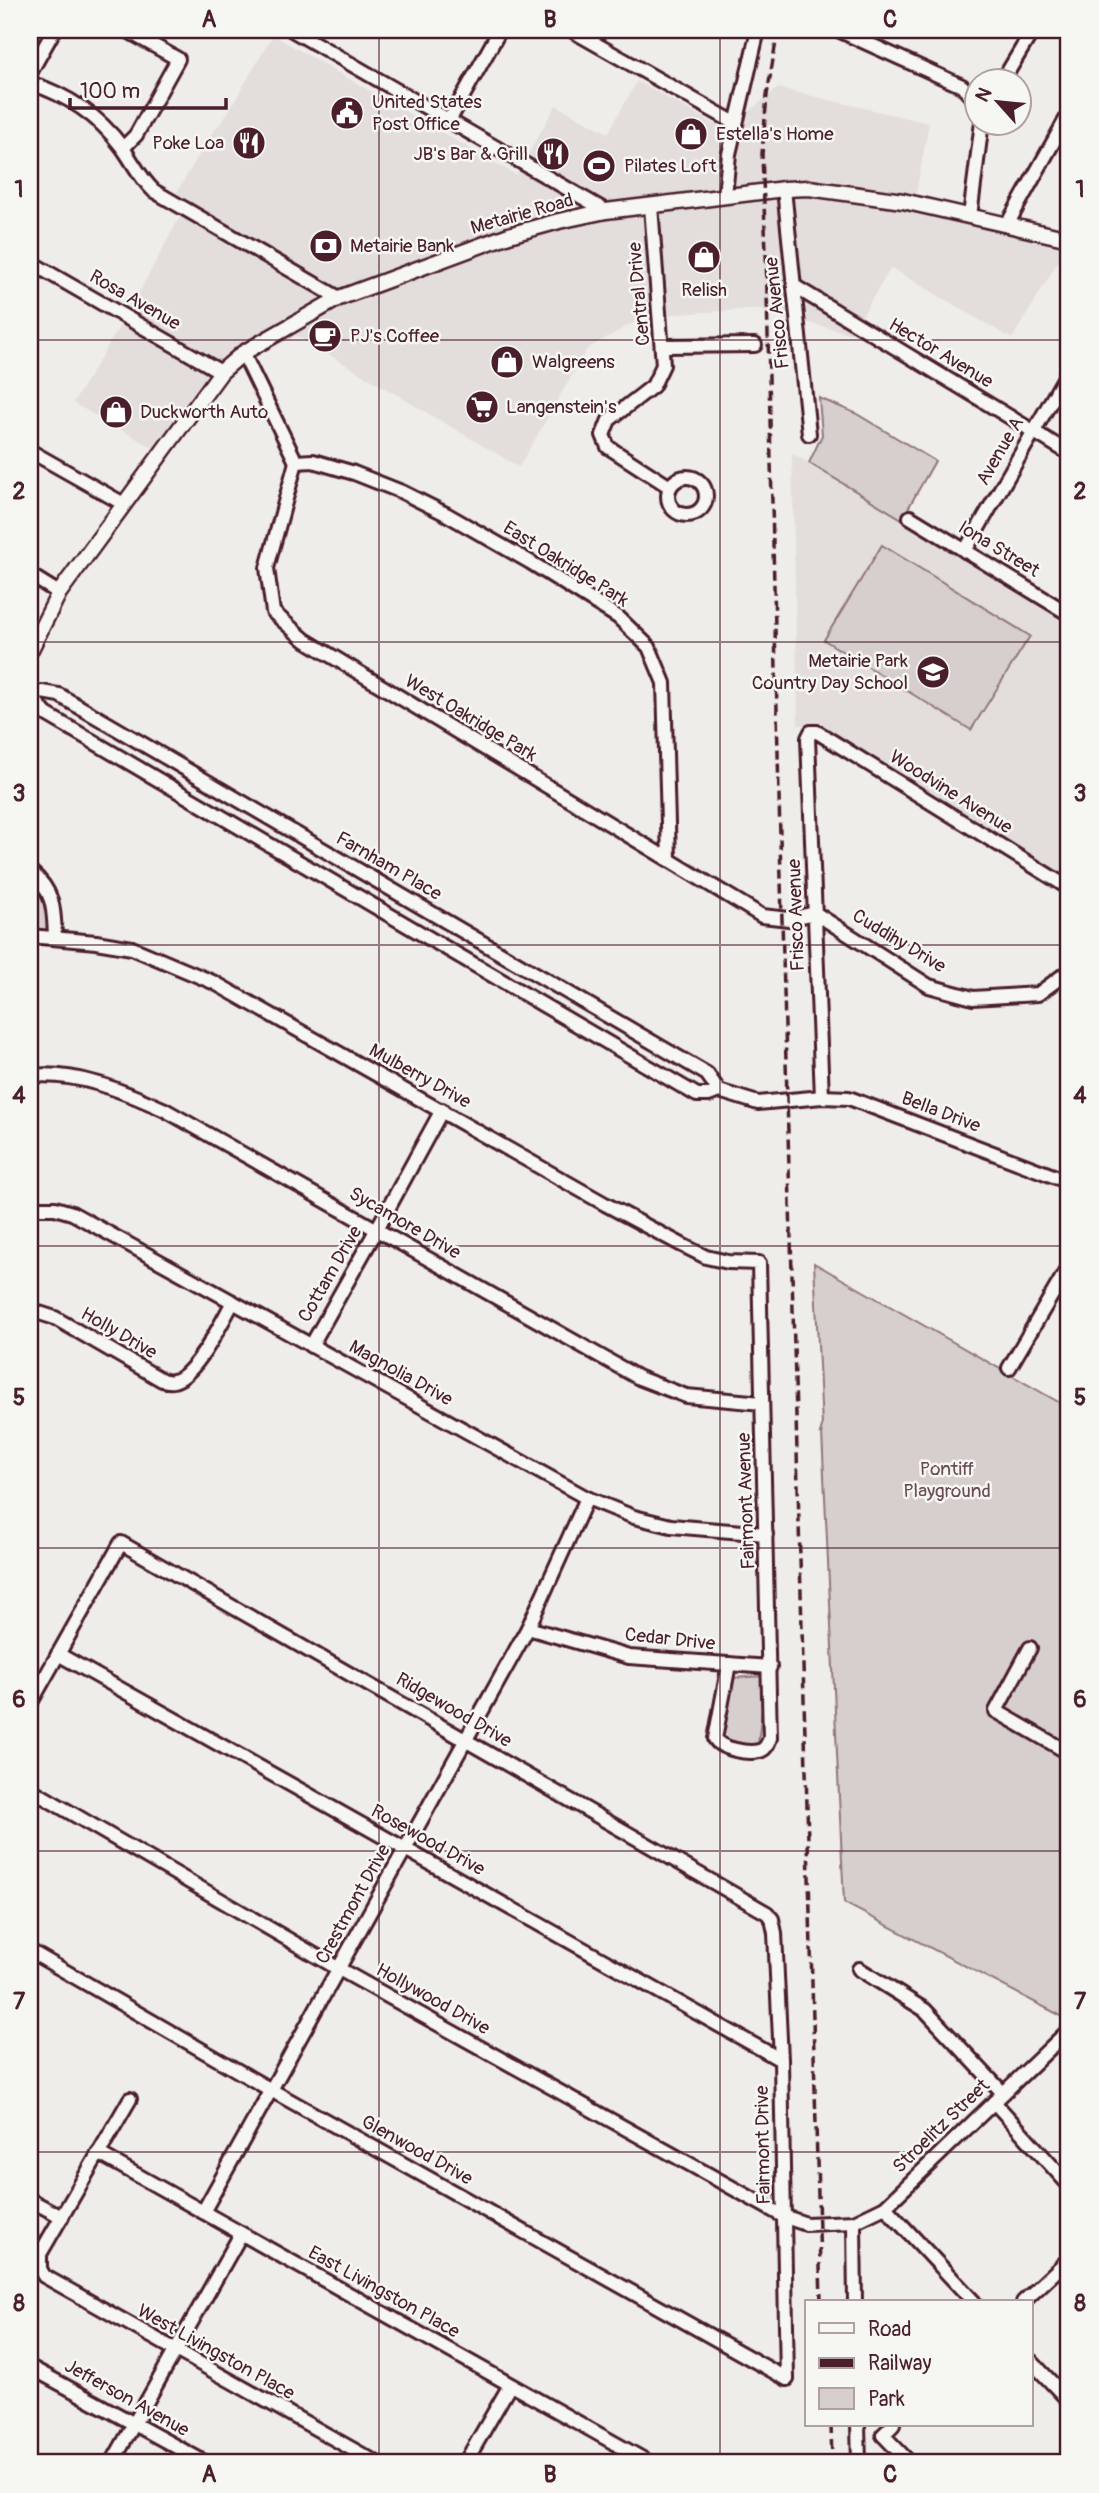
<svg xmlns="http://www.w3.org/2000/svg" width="1099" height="2493" viewBox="0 0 1099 2493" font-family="Pangolin,sans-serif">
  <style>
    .built { fill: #e3dedc }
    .green { fill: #d7cfce; stroke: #90777c; stroke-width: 2 }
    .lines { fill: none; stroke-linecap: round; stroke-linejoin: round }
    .minor-casing { stroke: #4a1f2b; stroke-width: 18 }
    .major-casing { stroke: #4a1f2b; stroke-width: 19 }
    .minor { stroke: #f6f6f2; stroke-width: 12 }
    .major { stroke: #f6f6f2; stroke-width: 14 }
    .rail { stroke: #4a1f2b; stroke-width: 3.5; stroke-dasharray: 10 5; stroke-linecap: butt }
    .grid { fill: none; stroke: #4a1f2b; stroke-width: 2; stroke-opacity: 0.55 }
    .labels { text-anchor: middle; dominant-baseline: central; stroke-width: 5; stroke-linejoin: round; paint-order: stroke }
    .poi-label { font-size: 19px; fill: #4a1f2b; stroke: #f6f6f2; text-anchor: start }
    .street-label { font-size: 19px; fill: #4a1f2b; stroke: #f6f6f2 }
    .park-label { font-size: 19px; fill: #6d4b54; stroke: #f6f6f2 }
    .neatline { fill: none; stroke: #4a1f2b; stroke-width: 2.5 }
    .grid-label { font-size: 23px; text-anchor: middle; font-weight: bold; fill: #4a1f2b }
  </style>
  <rect width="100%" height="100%" fill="#efedea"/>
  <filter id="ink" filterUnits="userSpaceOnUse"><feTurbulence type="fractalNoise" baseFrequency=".0143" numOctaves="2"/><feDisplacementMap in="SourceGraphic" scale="14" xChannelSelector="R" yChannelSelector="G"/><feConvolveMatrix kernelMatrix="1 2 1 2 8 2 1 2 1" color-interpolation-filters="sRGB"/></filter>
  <g filter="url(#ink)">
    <g class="built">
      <path d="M273,35L516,175L556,105L608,133L637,81L726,130L778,88L929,123L913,211L1067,247L1012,339L891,268L851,334L756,309L645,316L587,349L519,467L297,336L239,365L166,455L73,403L130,309L189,200L177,192L211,134L224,119Z"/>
      <path d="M792,453L1069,620V879L815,725H798Z"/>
    </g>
    <g class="green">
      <path d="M819,398L855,413L935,461L902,519L809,463L822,435Z"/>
      <path d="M882,545L1030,636L971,730L824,640Z"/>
      <path d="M30,873L53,903L55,938L30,939Z"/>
      <path d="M814,1263L1069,1408V2020L844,1903L822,1433L820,1434L822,1426Z"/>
      <path d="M766,1676L758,1744H729L722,1739L732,1678Z"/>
    </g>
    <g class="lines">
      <defs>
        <g id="minor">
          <path d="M292,30L606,211"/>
          <path d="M571,30L735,123"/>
          <path d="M838,30L962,86L976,102"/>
          <path d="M30,73L54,30"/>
          <path d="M1003,80L1033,30"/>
          <path d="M30,83C68,95 98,115 122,147C133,162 140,178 154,191L339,298"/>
          <path d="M450,119L500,30"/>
          <path d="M123,148L136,135L178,59L126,30"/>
          <path d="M784,189L809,434"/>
          <path d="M725,196L729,154L758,30"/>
          <path d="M651,206L663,365L653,386L609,420L603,435L608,447L670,487"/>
          <path d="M970,216L982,122"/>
          <path d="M1008,223L1069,114"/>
          <path d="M30,262L221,372"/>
          <path d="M794,286L1069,453"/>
          <path d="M663,346L755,345"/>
          <path d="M243,353L296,462"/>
          <path d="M30,451L122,503"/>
          <path d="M296,462L267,568L273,612L305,640L762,916L789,919L815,913L929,986L973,998L1038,994L1069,971"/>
          <path d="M296,462L313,461L354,473L402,492L446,514L530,562L618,617L649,647L664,683L669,859"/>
          <circle cx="687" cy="496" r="19"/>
          <path d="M910,517L1069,614"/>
          <path d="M965,551L1069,370"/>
          <path d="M30,575L59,593"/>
          <path d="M30,697L42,692L59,695L707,1074L719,1091L709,1095H697L46,714L32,697"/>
          <path d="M30,871C54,891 54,908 55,938"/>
          <path d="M30,936L96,942L132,948L215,983L605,1204L682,1245L706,1257L728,1262L759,1263L770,1738C768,1743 766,1750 759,1751C748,1754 721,1749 715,1739L729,1664"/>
          <path d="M30,1076C77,1071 123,1091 165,1110L639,1378L686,1396L762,1403"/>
          <path d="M719,1091L758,1103L822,1097L849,1098L1069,1182"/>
          <path d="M822,1097L808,738L811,732H817L1069,888"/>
          <path d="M30,1208H55L72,1213L587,1498L634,1517L671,1526L766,1534"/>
          <path d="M30,1310L55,1318L162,1380C166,1381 170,1382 173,1381C195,1378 222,1321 233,1302"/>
          <path d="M311,1346L377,1229L442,1110"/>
          <path d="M1009,1368L1069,1266"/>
          <path d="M528,1628L629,1657L770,1667"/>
          <path d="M1030,1648L996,1711L1069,1753"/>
          <path d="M58,1654L781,2060"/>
          <path d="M30,1704L121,1543L767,1913L772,1919L775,1933L781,2060L787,2379"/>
          <path d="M30,1789L339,1969L783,2216L806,2224L854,2222L885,2207L1069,2030"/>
          <path d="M30,1951L271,2090L787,2379"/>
          <path d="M859,1969L925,2010L1003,2093"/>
          <path d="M130,2099L40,2254V2269L44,2276L377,2463"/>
          <path d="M994,2102L1069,2185"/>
          <path d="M98,2153L650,2463"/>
          <path d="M30,2200L62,2217"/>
          <path d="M885,2207L974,2302"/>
          <path d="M203,2212L528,1628L587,1498"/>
          <path d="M854,2222L855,2302"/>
          <path d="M1023,2302L1069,2259"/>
          <path d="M1031,2361L1069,2401"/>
          <path d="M30,2367L206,2463"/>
          <path d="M858,2425L859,2463"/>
          <path d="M883,2435L910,2463"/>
          <path d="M883,2435L893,2425"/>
          <path d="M112,2463L241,2234"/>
          <path d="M465,2463L510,2385"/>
        </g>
        <path id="major" d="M30,651L59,593L221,372L243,353L339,298L509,235L559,221L606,211L784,189L809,188L903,201L1069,239"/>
      </defs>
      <use href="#minor" class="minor-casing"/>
      <use href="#major" class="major-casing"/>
      <use href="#minor" class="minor"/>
      <use href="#major" class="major"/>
      <g class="rail">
        <path d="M778,30L767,95L762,154L766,252L782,920L821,2302"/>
        <path d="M831,2425L832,2463"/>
      </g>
    </g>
  </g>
  <path class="grid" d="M379,30V2463M720,30V2463M30,340H1069M30,642H1069M30,945H1069M30,1246H1069M30,1548H1069M30,1851H1069M30,2152H1069"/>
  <defs>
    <symbol id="civic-disc" viewBox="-11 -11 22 22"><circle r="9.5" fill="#4a1f2b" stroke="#f6f6f2"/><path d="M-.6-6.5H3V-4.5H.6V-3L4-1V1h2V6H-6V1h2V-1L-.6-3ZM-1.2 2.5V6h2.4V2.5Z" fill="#fff"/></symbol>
    <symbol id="shop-disc" viewBox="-11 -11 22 22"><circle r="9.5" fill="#4a1f2b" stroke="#f6f6f2"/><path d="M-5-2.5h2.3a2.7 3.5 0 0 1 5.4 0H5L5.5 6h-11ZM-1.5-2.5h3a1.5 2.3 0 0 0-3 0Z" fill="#fff"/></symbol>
    <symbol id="restaurant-disc" viewBox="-11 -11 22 22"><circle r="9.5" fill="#4a1f2b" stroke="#f6f6f2"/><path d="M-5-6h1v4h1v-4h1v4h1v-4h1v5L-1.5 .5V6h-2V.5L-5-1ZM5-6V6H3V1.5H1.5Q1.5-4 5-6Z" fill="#fff"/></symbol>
    <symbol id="stadium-disc" viewBox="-11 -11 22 22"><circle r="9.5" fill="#4a1f2b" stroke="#f6f6f2"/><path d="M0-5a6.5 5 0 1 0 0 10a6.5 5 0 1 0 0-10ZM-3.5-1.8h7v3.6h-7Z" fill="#fff"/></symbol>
    <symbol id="bank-disc" viewBox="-11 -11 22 22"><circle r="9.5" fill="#4a1f2b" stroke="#f6f6f2"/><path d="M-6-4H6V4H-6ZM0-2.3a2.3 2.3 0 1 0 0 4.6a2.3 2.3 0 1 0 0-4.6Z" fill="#fff"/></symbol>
    <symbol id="cafe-disc" viewBox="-11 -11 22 22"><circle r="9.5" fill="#4a1f2b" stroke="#f6f6f2"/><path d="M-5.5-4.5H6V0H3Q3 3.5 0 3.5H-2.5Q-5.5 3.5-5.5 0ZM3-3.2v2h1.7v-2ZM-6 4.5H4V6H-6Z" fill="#fff"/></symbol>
    <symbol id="supermarket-disc" viewBox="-11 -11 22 22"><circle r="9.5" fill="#4a1f2b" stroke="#f6f6f2"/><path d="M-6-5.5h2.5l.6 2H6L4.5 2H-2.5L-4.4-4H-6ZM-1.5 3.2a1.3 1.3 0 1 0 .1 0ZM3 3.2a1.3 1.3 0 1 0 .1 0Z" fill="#fff"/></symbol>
    <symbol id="school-disc" viewBox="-11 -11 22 22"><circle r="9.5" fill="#4a1f2b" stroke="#f6f6f2"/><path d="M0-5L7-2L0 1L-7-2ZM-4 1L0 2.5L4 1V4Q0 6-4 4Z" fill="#fff"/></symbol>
  </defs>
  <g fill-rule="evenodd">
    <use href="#civic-disc" x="328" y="94" width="38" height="38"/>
    <use href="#shop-disc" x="672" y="115" width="38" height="38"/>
    <use href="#restaurant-disc" x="230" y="124" width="38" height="38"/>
    <use href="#restaurant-disc" x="534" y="135" width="38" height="38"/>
    <use href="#stadium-disc" x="580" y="147" width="38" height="38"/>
    <use href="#bank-disc" x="307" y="227" width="38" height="38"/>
    <use href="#shop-disc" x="685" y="238" width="38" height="38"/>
    <use href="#cafe-disc" x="306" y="317" width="38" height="38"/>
    <use href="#shop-disc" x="488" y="343" width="38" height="38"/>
    <use href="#supermarket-disc" x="463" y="388" width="38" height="38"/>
    <use href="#shop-disc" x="97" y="393" width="38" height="38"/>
    <use href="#school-disc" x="914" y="653" width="38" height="38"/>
  </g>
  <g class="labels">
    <g class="poi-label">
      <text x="372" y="102">United States<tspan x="372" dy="22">Post Office</tspan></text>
      <text x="716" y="134">Estella's Home</text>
      <text x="224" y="143" text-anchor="end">Poke Loa</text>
      <text x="528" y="154" text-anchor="end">JB's Bar &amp; Grill</text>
      <text x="624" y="166">Pilates Loft</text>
      <text x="350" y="246">Metairie Bank</text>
      <text x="704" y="290" text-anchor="middle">Relish</text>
      <text x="350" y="336">PJ's Coffee</text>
      <text x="532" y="362">Walgreens</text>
      <text x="506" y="407">Langenstein's</text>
      <text x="140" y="412">Duckworth Auto</text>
      <text x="908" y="661" text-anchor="end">Metairie Park<tspan x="908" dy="22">Country Day School</tspan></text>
    </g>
    <g class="street-label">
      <text transform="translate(522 214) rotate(-16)">Metairie Road</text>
      <text transform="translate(639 294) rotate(-95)">Central Drive</text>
      <text transform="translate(135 300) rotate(30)">Rosa Avenue</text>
      <text transform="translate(777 313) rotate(-96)">Frisco Avenue</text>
      <text transform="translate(941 353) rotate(31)">Hector Avenue</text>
      <text transform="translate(1000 451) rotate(-60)">Avenue A</text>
      <text transform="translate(999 549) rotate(31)">Iona Street</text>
      <text transform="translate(566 564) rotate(32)">East Oakridge Park</text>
      <text transform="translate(471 718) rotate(31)">West Oakridge Park</text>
      <text transform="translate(951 792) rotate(32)">Woodvine Avenue</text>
      <text transform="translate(389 866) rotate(30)">Farnham Place</text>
      <text transform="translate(796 915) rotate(-92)">Frisco Avenue</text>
      <text transform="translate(899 941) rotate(31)">Cuddihy Drive</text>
      <text transform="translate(420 1076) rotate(29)">Mulberry Drive</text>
      <text transform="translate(941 1112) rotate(21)">Bella Drive</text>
      <text transform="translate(405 1223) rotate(30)">Sycamore Drive</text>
      <text transform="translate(330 1274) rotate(-60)">Cottam Drive</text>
      <text transform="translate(119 1333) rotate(30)">Holly Drive</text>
      <text transform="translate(401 1373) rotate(29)">Magnolia Drive</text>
      <text transform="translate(746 1501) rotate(-92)">Fairmont Avenue</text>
      <text transform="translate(670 1639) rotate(6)">Cedar Drive</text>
      <text transform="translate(454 1710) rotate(30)">Ridgewood Drive</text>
      <text transform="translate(428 1840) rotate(29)">Rosewood Drive</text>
      <text transform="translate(353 1904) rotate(-61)">Crestmont Drive</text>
      <text transform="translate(433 1999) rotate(29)">Hollywood Drive</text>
      <text transform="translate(941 2126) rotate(-44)">Stroelitz Street</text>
      <text transform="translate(763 2145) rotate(-91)">Fairmont Drive</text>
      <text transform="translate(417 2150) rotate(29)">Glenwood Drive</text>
      <text transform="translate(384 2292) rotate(29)">East Livingston Place</text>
      <text transform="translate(216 2352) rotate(29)">West Livingston Place</text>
      <text transform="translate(127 2398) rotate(29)">Jefferson Avenue</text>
    </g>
    <g class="park-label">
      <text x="947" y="1469">Pontiff<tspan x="947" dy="22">Playground</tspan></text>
    </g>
  </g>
  <rect width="1099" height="2493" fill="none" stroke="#f6f6f2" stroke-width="77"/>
  <rect x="805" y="2300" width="228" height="126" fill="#f6f6f2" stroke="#b1a0a2" stroke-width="2"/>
  <rect x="819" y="2323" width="35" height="10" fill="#f6f6f2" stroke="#b1a0a2" stroke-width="2"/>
  <text x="868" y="2336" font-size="21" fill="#4a1f2b">Road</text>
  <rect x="819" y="2358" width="35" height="10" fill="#4a1f2b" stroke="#b1a0a2" stroke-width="2"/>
  <text x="868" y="2370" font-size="21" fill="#4a1f2b">Railway</text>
  <rect x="819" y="2388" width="35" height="21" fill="#d7cfce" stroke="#b1a0a2" stroke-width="2"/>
  <text x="868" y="2406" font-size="21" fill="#4a1f2b">Park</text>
  <g transform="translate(998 102) rotate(297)"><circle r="33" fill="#f6f6f2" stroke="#b1a0a2" stroke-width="2"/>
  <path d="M0-5L12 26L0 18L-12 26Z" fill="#4a1f2b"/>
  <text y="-10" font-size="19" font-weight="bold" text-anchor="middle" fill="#4a1f2b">N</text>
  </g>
  <path d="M70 98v10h156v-10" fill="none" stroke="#4a1f2b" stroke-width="3.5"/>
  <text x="80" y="98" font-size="21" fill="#4a1f2b" stroke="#f6f6f2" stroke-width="5" paint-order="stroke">100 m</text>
  <rect x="38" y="38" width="1022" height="2416" class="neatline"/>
  <g class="grid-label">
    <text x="209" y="27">A</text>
    <text x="550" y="27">B</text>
    <text x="890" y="27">C</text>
    <text x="19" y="197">1</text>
    <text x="1080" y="197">1</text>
    <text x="19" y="499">2</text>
    <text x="1080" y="499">2</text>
    <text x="19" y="801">3</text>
    <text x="1080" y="801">3</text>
    <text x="19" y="1103">4</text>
    <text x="1080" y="1103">4</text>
    <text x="19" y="1405">5</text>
    <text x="1080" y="1405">5</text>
    <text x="19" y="1707">6</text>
    <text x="1080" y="1707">6</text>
    <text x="19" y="2009">7</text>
    <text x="1080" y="2009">7</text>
    <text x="19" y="2311">8</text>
    <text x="1080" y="2311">8</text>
    <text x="209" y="2482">A</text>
    <text x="550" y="2482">B</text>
    <text x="890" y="2482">C</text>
  </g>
</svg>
